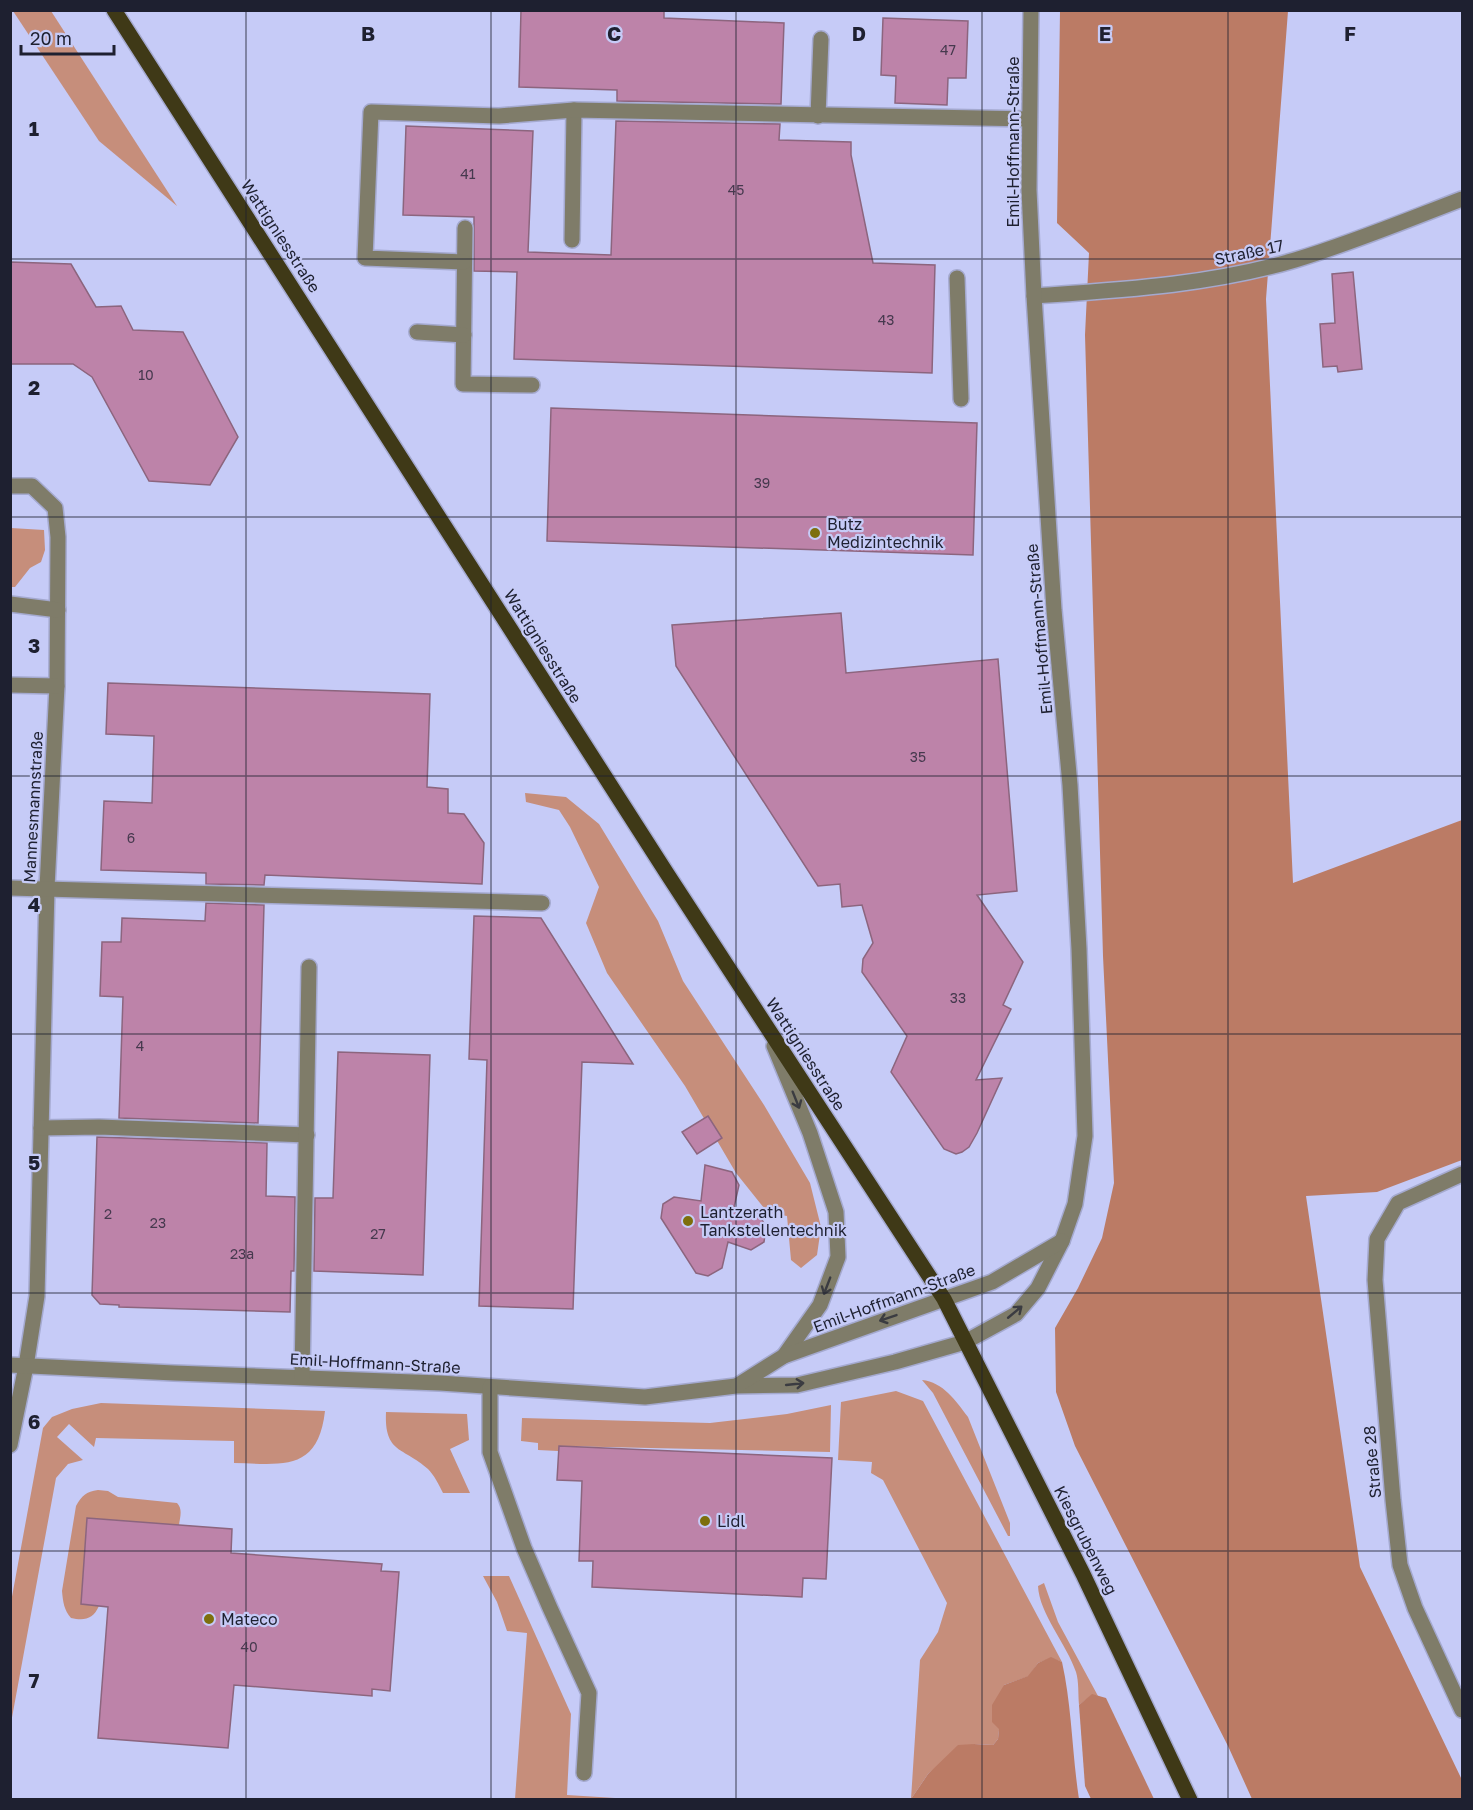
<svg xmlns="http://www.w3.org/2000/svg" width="1473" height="1810" viewBox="0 0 1473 1810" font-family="'Golos Text',sans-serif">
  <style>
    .green { fill: #c68e7b }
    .forest { fill: #bb7b65 }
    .building { fill: #bd83a9; stroke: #8c657e; stroke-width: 1.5 }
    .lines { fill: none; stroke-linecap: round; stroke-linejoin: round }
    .minor-casing { stroke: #a4a9cf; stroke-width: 18 }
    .major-casing { stroke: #a4a9cf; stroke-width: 18 }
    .minor { stroke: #7f7c69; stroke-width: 15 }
    .major { stroke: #3f3917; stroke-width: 15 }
    .oneway { stroke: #3b3c41 }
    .grid { fill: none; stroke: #1e2030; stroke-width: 1.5; stroke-opacity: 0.55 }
    .poi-dot { fill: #7d6f0d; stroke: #c6cbf7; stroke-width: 2 }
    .labels { text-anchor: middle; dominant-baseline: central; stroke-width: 4.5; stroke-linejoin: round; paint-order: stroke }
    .number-label { font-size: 14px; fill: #46394e }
    .street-label { font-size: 16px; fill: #1e2030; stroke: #c6cbf7 }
    .poi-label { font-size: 16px; fill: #1e2030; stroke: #c6cbf7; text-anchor: start }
    .grid-label { font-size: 20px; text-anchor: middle; font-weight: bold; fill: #1e2030; stroke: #c6cbf7; stroke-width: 4.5; stroke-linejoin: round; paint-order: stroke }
  </style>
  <rect width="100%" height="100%" fill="#c6cbf7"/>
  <g class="green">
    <path d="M13,11H51L177,206L99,141Z"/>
    <path d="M11,528L44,530L45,550L41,562L30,568L15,587H11Z"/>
    <path d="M525,793L566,797L599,824L658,921L683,981L764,1105L810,1183L821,1227L817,1255L801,1268L791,1260L787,1216L768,1213L736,1173L685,1086L607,973L586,923L599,887L570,827L559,810L526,802Z"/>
    <path d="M922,1380C943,1382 956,1401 968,1417L1010,1523V1536H1008L933,1393Z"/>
    <path d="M896,1391L923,1401L1062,1662L1051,1658L1038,1663L1029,1676L1004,1685L998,1739L993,1745L974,1744L942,1762L928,1774L911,1799L920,1660L938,1632L947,1603L883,1480L871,1473L872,1462L838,1460L841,1402Z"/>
    <path d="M101,1403L325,1411C318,1472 283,1464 234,1463V1441L96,1438L94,1447L69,1424L57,1437L83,1460L68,1464L56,1478L11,1723V1602L43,1428L52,1417L72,1409Z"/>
    <path d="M831,1405L830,1452L560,1446L558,1451L538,1450V1443L521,1441L522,1418L710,1423L787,1414Z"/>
    <path d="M386,1412L467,1414L469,1440L450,1449L470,1493H443C439,1485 434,1475 428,1469C404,1447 384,1454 386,1412Z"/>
    <path d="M98,1490L108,1491L118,1497L177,1503C183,1509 180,1517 179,1525L87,1518L81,1604L99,1606C93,1619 85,1621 71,1618C64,1610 63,1602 62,1591L76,1506C82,1495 86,1492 98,1490Z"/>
    <path d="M483,1576H509L571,1714L567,1795L631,1799H515L527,1633L507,1631L497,1602Z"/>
    <path d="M1044,1583L1058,1622L1098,1696L1092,1695L1079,1705C1078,1694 1079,1682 1076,1672C1067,1645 1039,1613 1038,1586Z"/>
  </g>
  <g class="forest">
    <path d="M1060,11H1288L1266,299L1293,883L1462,820V1160L1377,1192L1306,1196L1360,1567L1462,1780V1799H1252L1228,1746L1075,1446L1056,1392L1055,1328L1078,1288L1102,1238L1114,1183L1103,956L1085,335L1089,253L1057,223Z"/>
    <path d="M1051,1657L1062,1662C1072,1707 1072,1754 1079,1799H911L928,1774L958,1745L974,1744L993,1745L998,1739L999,1729L992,1722V1705L1004,1685L1028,1676L1038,1663Z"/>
    <path d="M1092,1694L1106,1698L1154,1799H1091L1085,1786L1079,1705Z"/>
  </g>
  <g class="building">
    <path d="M521,10H664V18L784,23L781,104L617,101V90L519,87Z"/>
    <path d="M883,18L968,21L966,78H948L947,105L895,103L896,76L881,75Z"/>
    <path d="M616,121L780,124L779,140L851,142V155L873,263L935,265L932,373L514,359L517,272L474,271V217L403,215L406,126L533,131L528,252L611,255Z"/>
    <path d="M10,262L71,264L96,307L121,306L133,330L183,332L238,437L210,485L149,481L92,377L73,364H10Z"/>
    <path d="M1353,272L1362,369L1338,372L1337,366L1323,367L1320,324L1335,323L1332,274Z"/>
    <path d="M551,408L977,423L973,555L547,541Z"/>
    <path d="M841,613L846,673L998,659L1017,891L977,895L1023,962L1003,1005L1011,1009L976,1080L1002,1078L977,1133L969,1147L962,1152L956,1154L944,1149L891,1072L907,1036L862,972L863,959L873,943L862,905L842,907L840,884L818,886L676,666L672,625Z"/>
    <path d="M108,683L430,694L427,787L448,789V813L464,814L484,843L482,884L265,875L264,885L206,884V873L101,870L104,801L152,803L154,736L106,734Z"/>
    <path d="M206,903L264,905L258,1123L119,1118L123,997L100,996L102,942H121L122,918L205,921Z"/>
    <path d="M474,916L541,918L633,1064L582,1062L573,1309L479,1306L487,1060L469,1059Z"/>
    <path d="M338,1052L430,1055L423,1275L314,1271L315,1198H333Z"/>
    <path d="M708,1116L722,1138L697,1154L682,1132Z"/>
    <path d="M97,1137L267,1143L266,1196L295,1197L294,1271H291L290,1312L119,1307V1305L100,1304L92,1295Z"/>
    <path d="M705,1165L732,1172L739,1185L734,1207L758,1214L766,1226L764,1242L751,1250L728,1242L722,1268L708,1276L696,1273L661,1218L663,1204L674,1197L701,1201Z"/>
    <path d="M559,1446L832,1458L826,1579L803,1578L802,1597L592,1587L593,1561H579L582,1481L557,1480Z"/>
    <path d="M87,1518L232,1529L231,1553L382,1564L381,1571L399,1572L390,1691L372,1689V1696L234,1685L228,1748L98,1738L108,1607L81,1604Z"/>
  </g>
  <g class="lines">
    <defs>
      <g id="minor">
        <path d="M818,116L821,39"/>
        <path d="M465,228L463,384L532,385"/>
        <path d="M572,240L574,110"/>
        <path d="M464,262L365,258L371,112L499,116L574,110L1029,119"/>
        <path d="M957,278L961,399"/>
        <path d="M1034,296C1121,290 1211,285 1295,260C1352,243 1407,220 1462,199"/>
        <path d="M417,332L464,335"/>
        <path d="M10,486H32L55,508L58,537L57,686L47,888L37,1296L26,1366L10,1445"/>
        <path d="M10,604L58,610"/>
        <path d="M10,685L57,686"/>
        <path d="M10,888L542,903"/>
        <path d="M774,1046L810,1133L836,1212L838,1257L820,1305L784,1356"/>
        <path d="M41,1128L99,1127L307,1135"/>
        <path d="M1462,1174L1398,1203L1377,1239L1375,1280L1393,1500L1400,1565L1415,1608L1462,1710"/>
        <path d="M10,1365L174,1373L440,1383L645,1397L736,1386L797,1385L895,1362L965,1342L1016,1314L1038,1288L1062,1241L1075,1204L1085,1136L1079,949L1070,785L1054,610L1034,296L1029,190L1031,10"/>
        <path d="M302,1377L309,967"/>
        <path d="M738,1385L784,1356L992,1282L1062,1241"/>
        <path d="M490,1387V1452L524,1548L550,1608L589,1693L584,1773"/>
      </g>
      <path id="major" d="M114,10L666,872L944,1299L1083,1574L1190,1800"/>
    </defs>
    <use href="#minor" class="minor-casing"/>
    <use href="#major" class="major-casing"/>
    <use href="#minor" class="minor"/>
    <use href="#major" class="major"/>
  </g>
  <defs><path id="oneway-shaft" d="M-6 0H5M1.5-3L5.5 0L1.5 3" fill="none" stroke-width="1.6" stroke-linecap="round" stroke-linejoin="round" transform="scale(1.5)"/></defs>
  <g class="oneway">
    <use href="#oneway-shaft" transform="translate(796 1100) rotate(68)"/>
    <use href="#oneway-shaft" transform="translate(827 1286) rotate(111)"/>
    <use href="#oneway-shaft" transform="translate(1015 1312) rotate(-40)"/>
    <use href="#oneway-shaft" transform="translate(888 1318) rotate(161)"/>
    <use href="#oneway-shaft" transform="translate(795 1384) rotate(-6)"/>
  </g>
  <path class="grid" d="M246,10V1800M491,10V1800M736,10V1800M982,10V1800M1228,10V1800M10,259H1462M10,517H1462M10,776H1462M10,1034H1462M10,1293H1462M10,1551H1462"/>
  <g class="poi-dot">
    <circle cx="815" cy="533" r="6"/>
    <circle cx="688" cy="1221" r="6"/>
    <circle cx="705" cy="1521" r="6"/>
    <circle cx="209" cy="1619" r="6"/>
  </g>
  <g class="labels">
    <g class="number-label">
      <text x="948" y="49">47</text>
      <text x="468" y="173">41</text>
      <text x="736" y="189">45</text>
      <text x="886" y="319">43</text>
      <text x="146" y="374">10</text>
      <text x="762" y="482">39</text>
      <text x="918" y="756">35</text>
      <text x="131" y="837">6</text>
      <text x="958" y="997">33</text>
      <text x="140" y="1045">4</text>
      <text x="108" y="1213">2</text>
      <text x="158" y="1222">23</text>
      <text x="378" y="1233">27</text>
      <text x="242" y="1253">23a</text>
      <text x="249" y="1646">40</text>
    </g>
    <g class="street-label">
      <text transform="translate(1013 142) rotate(-90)">Emil-Hoffmann-Straße</text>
      <text transform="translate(281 236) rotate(57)">Wattigniesstraße</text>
      <text transform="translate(1249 252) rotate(-12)">Straße 17</text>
      <text transform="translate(1039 629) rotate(-95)">Emil-Hoffmann-Straße</text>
      <text transform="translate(543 646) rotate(58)">Wattigniesstraße</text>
      <text transform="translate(33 807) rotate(-87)">Mannesmannstraße</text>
      <text transform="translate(806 1054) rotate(57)">Wattigniesstraße</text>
      <text transform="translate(894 1298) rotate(-20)">Emil-Hoffmann-Straße</text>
      <text transform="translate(375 1363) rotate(3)">Emil-Hoffmann-Straße</text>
      <text transform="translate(1372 1462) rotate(-95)">Straße 28</text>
      <text transform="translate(1086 1540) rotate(63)">Kiesgrubenweg</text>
    </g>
    <g class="poi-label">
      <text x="827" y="524">Butz<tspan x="827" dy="18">Medizintechnik</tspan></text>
      <text x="700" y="1212">Lantzerath<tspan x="700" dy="18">Tankstellentechnik</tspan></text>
      <text x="717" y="1521">Lidl</text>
      <text x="221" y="1619">Mateco</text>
    </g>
  </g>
  <g class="grid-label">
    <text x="368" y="41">B</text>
    <text x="614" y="41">C</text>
    <text x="859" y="41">D</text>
    <text x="1105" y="41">E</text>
    <text x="1350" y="41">F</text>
    <text x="34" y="136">1</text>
    <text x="34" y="395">2</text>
    <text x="34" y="653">3</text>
    <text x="34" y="912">4</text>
    <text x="34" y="1170">5</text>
    <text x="34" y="1429">6</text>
    <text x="34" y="1688">7</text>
  </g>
  <rect width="1473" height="1810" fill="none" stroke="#1e2030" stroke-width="24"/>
  <path d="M21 45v9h93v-9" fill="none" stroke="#1e2030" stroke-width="3"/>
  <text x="30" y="45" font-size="18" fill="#1e2030" stroke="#c6cbf7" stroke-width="4.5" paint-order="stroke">20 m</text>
</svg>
